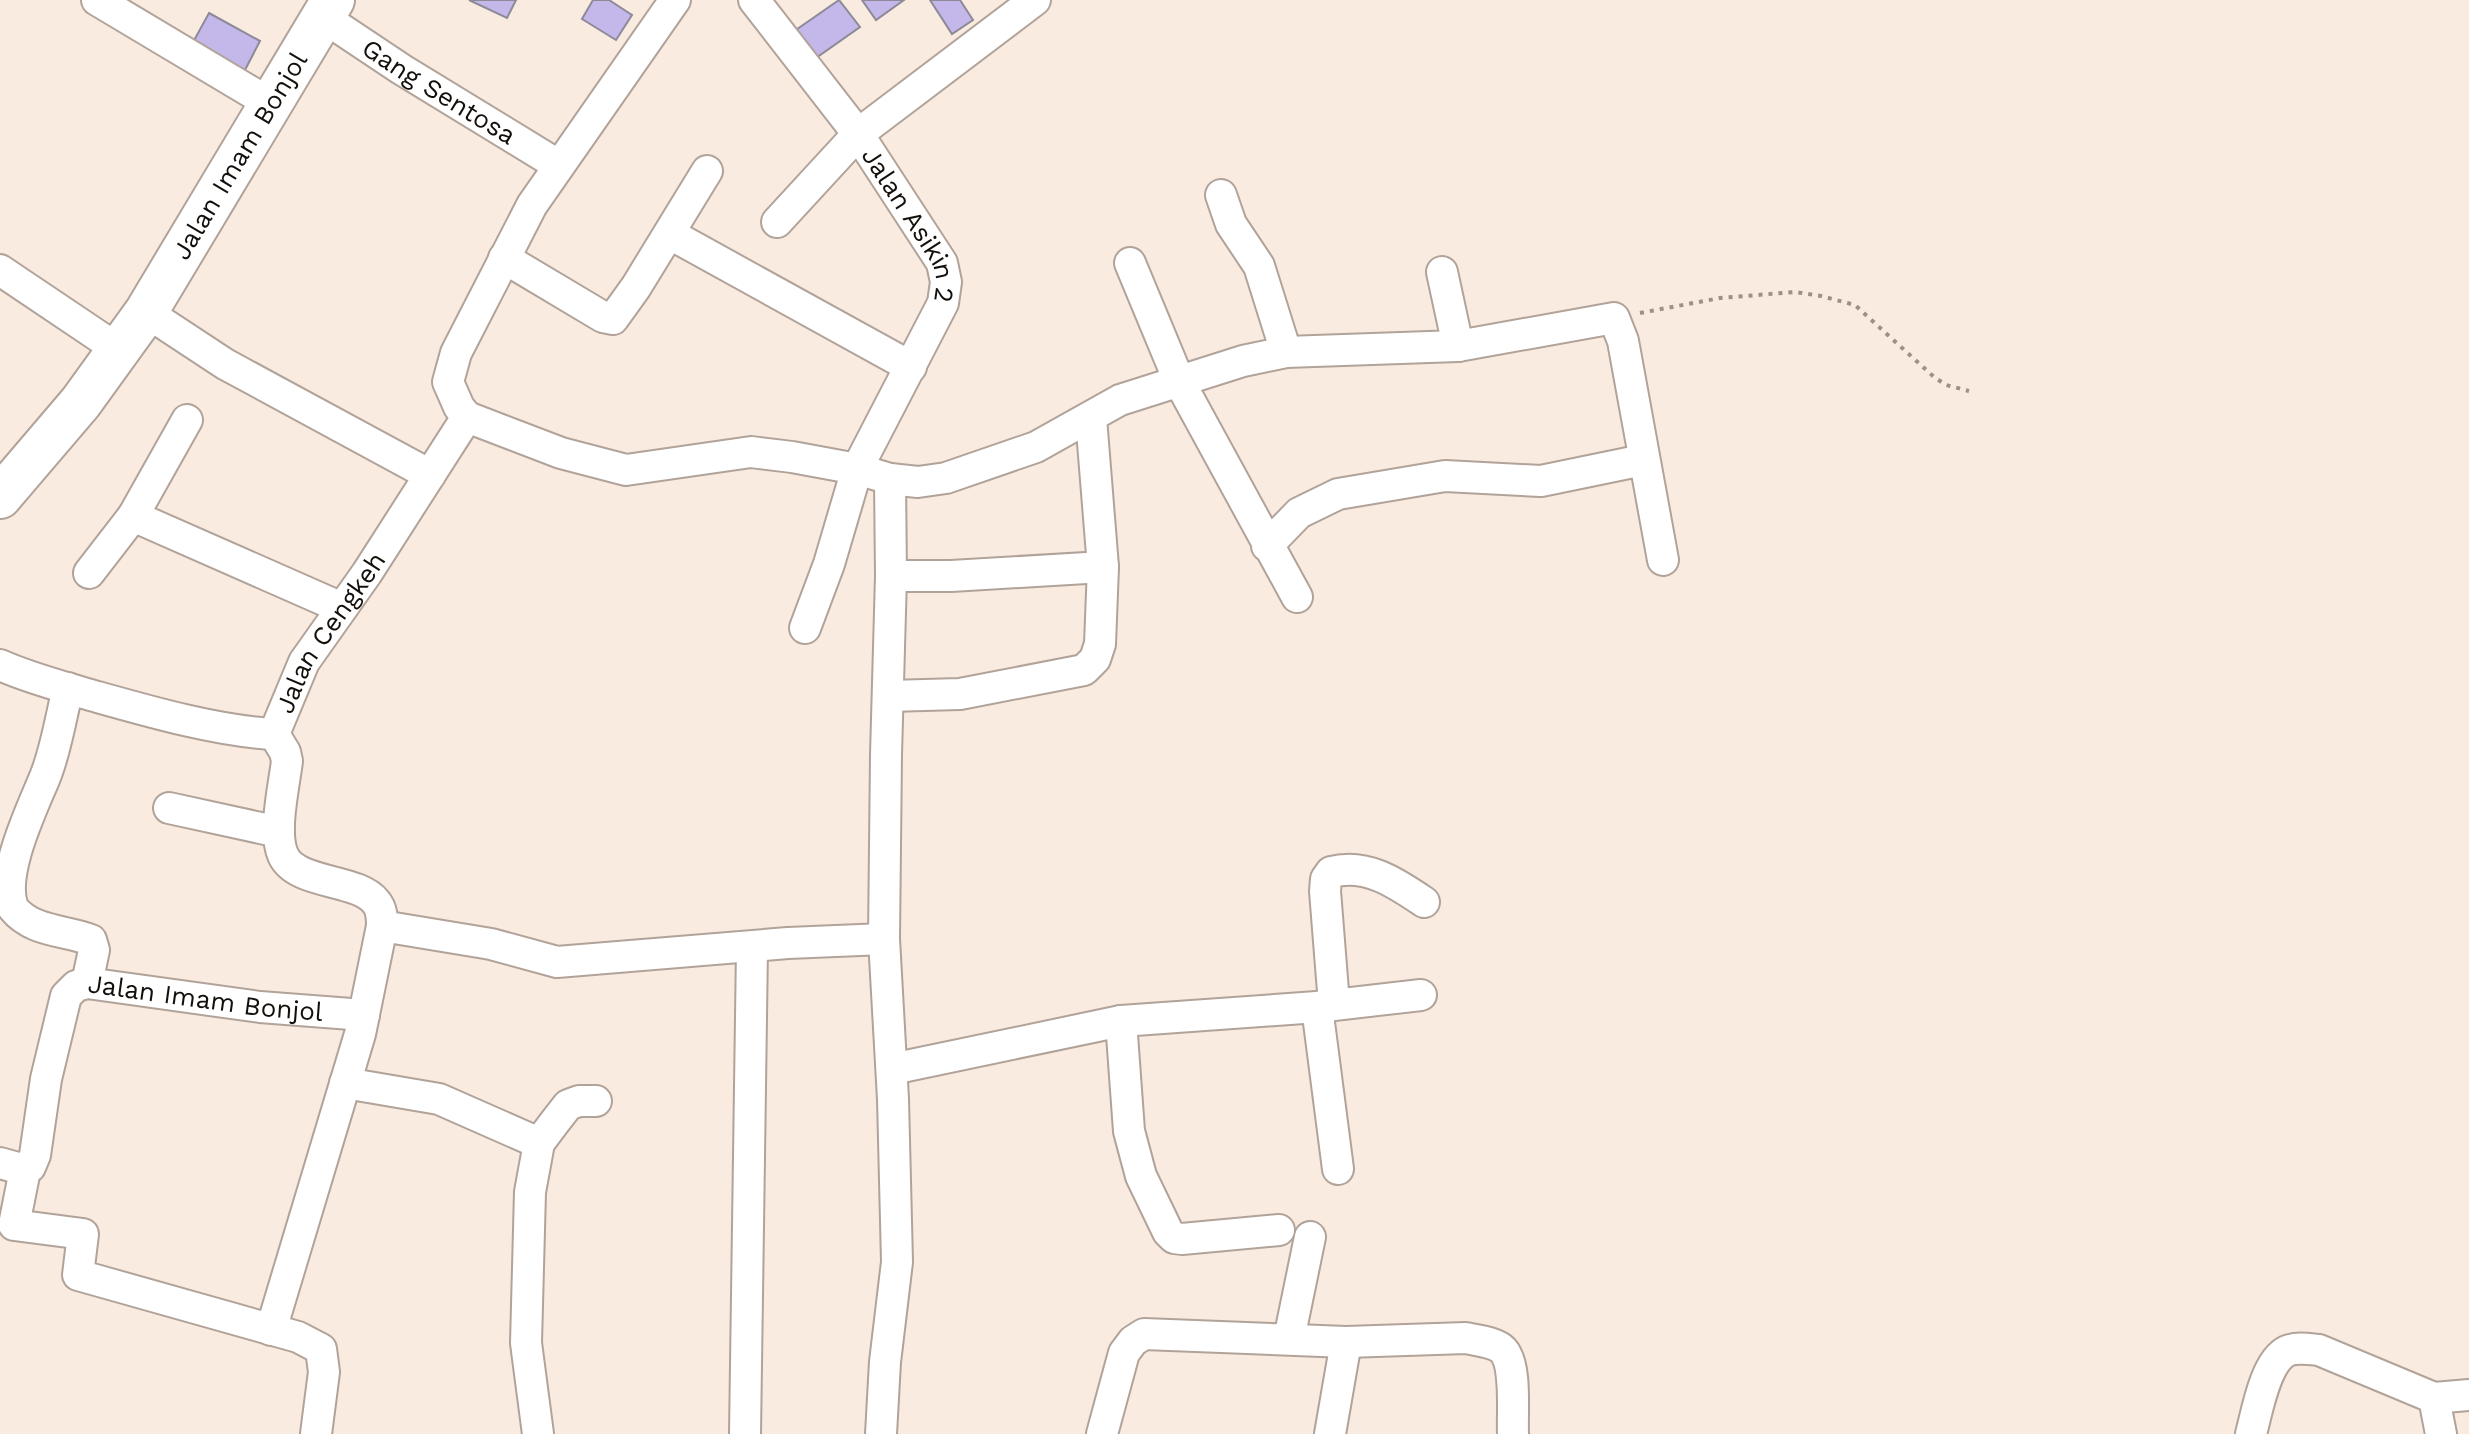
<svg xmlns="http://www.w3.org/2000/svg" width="2469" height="1434" viewBox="0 0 2469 1434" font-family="'Work Sans',sans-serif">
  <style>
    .building { fill: #c4b7ea; stroke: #8d8a98; stroke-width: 2 }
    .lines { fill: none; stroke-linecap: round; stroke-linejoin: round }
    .minor-casing { stroke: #b1a399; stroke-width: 34 }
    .highway-casing { stroke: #b1a399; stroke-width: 46 }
    .path { stroke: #9b9188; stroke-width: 4; stroke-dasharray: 4 6; stroke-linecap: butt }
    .minor { stroke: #fff; stroke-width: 30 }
    .highway { stroke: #fff; stroke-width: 42 }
    .labels { text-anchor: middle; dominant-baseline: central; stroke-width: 8; stroke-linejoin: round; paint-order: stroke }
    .street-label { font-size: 26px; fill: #130f0b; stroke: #fff }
  </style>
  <rect width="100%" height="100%" fill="#faebe0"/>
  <g class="building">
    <path d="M469,0H516L507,18Z"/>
    <path d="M593,0H609L632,15L616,40L582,19Z"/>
    <path d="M839,0L860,27L813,60L793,32Z"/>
    <path d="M862,0H904L876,20Z"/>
    <path d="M930,0H960L973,20L952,34Z"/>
    <path d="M209,13L260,41L244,72L192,44Z"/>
  </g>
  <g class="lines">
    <defs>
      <g id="minor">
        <path d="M97,0L271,104"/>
        <path d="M675,0L532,205L456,353L448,382L459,407L467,417L561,453L626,470L751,452L792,457L857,469L890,479L918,482L946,478L1036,447L1120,400L1243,361L1286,352L1458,346L1614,318L1623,341L1663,560"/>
        <path id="s1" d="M754,0L858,134L942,263L946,282L943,303L857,469L829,564L805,628"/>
        <path id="s2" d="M323,17L401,69L558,165"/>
        <path d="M1221,195L1231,224L1259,266L1286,352"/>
        <path d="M777,222L858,134L1035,0"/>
        <path d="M670,234L911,367"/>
        <path d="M504,258L603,317L613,319L636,287L707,171"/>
        <path d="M1130,263L1179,381L1297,597"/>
        <path d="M0,270L119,350"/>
        <path d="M1442,272L1458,346"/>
        <path d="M146,312L225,364L430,475"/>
        <path d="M187,420L133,516L342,608"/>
        <path d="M1267,546L1299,513L1338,494L1445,476L1541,481L1643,460"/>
        <path d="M89,573L133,516"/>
        <path d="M891,576H951L1103,567"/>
        <path id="s3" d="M0,665C29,678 57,685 87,694C144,710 215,731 274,734L304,662L367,573L467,417"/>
        <path d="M68,688C61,717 56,750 45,777C31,811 0,874 13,908C32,932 65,930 91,940L94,950L87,983"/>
        <path d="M889,696L960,694L1084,670L1095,659L1100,644L1103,567L1091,418"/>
        <path d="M169,808L279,832"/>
        <path d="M382,926L491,944L557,962L788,943L884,939"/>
        <path d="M1334,1004L1325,891L1326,879L1331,872C1367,863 1396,883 1424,902"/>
        <path d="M1317,1007L1338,1169"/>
        <path d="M1121,1021L1129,1131L1141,1176L1168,1232L1174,1238L1182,1239L1279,1230"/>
        <path d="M892,1069L1121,1021L1317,1007L1421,995"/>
        <path d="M345,1083L439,1099L539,1143"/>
        <path id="s4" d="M0,1163L25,1170L30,1167L35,1155L46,1079L66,996L76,986L87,983L260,1007L364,1015"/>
        <path d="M25,1170L14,1225L83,1234L78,1275L298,1337L321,1349L324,1372L316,1434"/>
        <path d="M271,1330L360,1034L382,926C382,918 382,909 376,902C358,878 296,885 283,855C273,832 284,786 287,761L285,752L274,734"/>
        <path d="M1289,1339L1310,1237"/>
        <path d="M2434,1398L2469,1395"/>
        <path d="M538,1434L526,1343L530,1192L539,1143L554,1123L568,1105L579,1101H596"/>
        <path d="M745,1434L752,948"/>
        <path d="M881,1434L885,1362L897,1262L893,1099L884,939L886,755L891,576L890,479"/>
        <path d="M1102,1434L1124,1353L1133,1341L1144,1334L1346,1342L1466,1338C1478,1341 1495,1342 1503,1350C1517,1365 1512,1413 1513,1434"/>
        <path d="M1330,1434L1346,1342"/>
        <path d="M2251,1434C2257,1412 2265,1362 2287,1351C2296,1347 2309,1349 2319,1350L2434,1398L2441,1434"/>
      </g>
      <g id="highway">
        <path id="s5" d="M0,497L81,402L146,312L333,0"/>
      </g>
    </defs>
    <use href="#minor" class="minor-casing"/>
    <use href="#highway" class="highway-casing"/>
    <path class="path" d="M1640,313L1720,298L1795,292L1821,296L1855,305L1934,377L1946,385L1969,391"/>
    <use href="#minor" class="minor"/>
    <use href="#highway" class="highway"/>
  </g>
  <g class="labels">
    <g class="street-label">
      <text stroke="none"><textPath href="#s2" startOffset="138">Gang Sentosa</textPath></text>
      <text stroke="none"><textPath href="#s5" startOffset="418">Jalan Imam Bonjol</textPath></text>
      <text stroke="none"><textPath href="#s1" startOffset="276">Jalan Asikin 2</textPath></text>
      <text stroke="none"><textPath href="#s3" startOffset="400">Jalan Cengkeh</textPath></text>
      <text stroke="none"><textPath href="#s4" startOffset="352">Jalan Imam Bonjol</textPath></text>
    </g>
  </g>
</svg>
